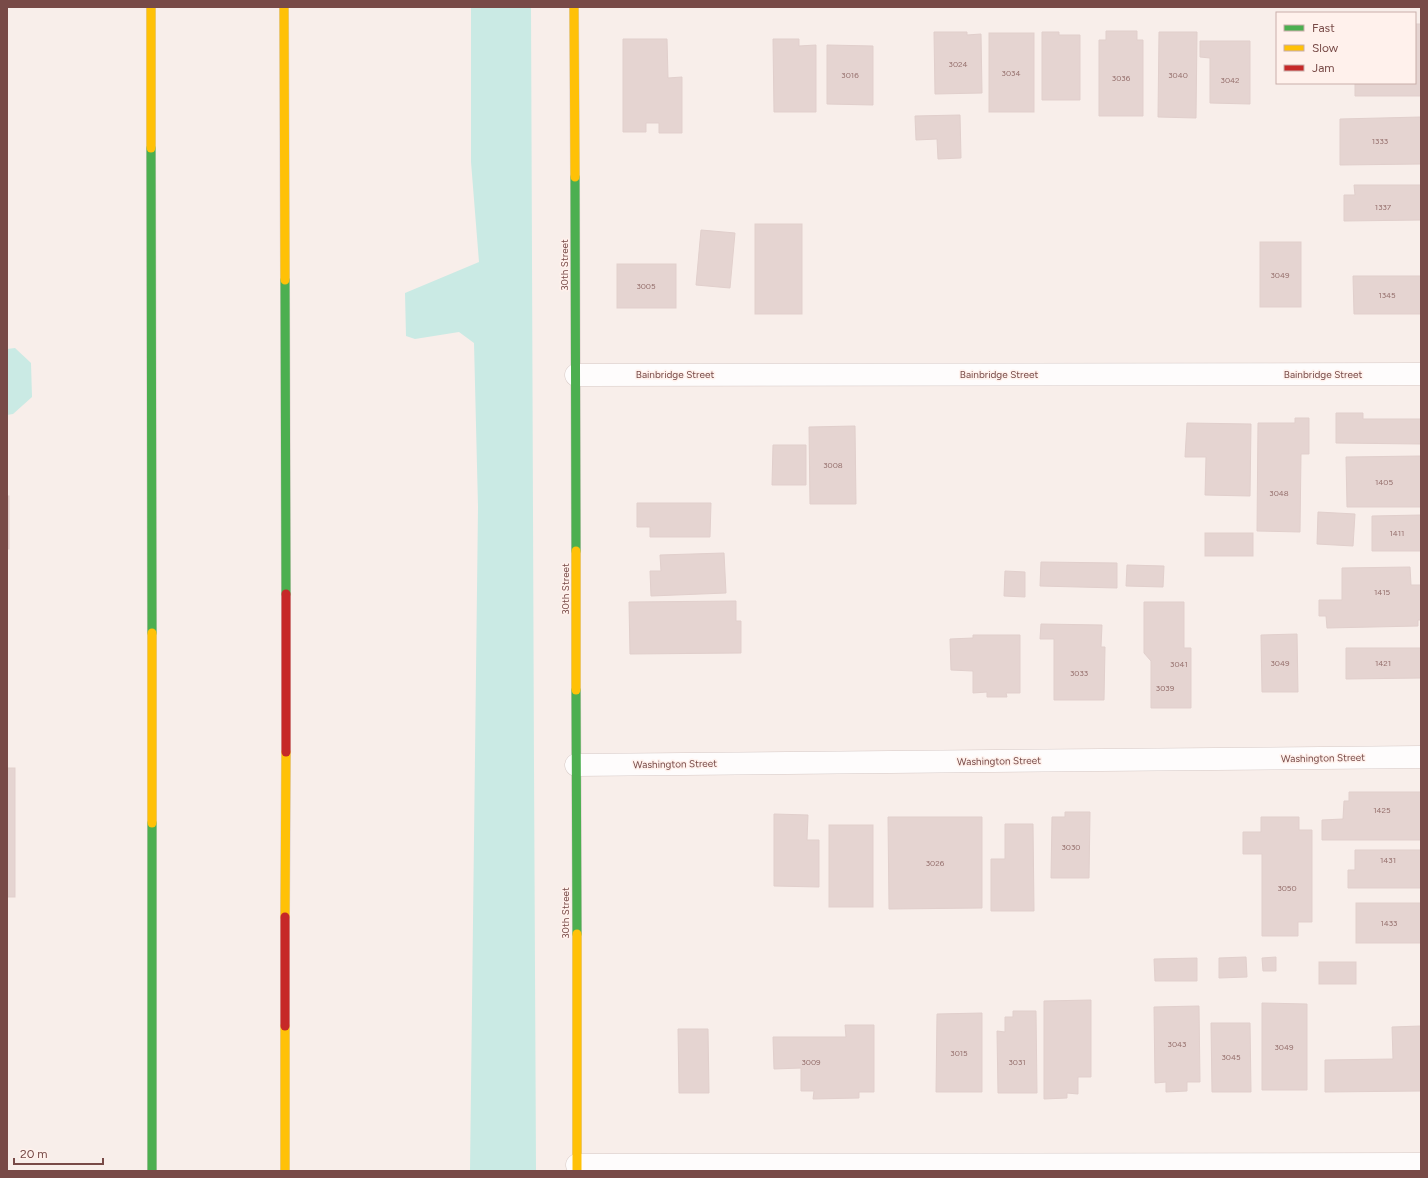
<svg xmlns="http://www.w3.org/2000/svg" width="1428" height="1178" viewBox="0 0 1428 1178" font-family="Figtree,sans-serif">
  <style>
    .water { fill: #caeae4 }
    .building { fill: #e5d4d1; stroke: #e1cfcc }
    .lines { fill: none; stroke-linecap: round; stroke-linejoin: round }
    .street-casing { stroke: #d6c9c6; stroke-width: 23 }
    .fast-casing { stroke: #d8cac8; stroke-width: 10 }
    .slow-casing { stroke: #d8cac8; stroke-width: 10 }
    .jam-casing { stroke: #d8cac8; stroke-width: 10 }
    .street { stroke: #fefcfc; stroke-width: 22 }
    .fast { stroke: #4caf50; stroke-width: 9 }
    .slow { stroke: #ffc107; stroke-width: 9 }
    .jam { stroke: #c62828; stroke-width: 9 }
    .labels { text-anchor: middle; dominant-baseline: central; stroke-width: 3; stroke-linejoin: round; paint-order: stroke }
    .number-label { font-size: 8px; fill: #956f6c }
    .street-label { font-size: 10px; fill: #784a47; stroke: #fff1ec }
  </style>
  <rect width="100%" height="100%" fill="#f8eeea"/>
  <g class="water">
    <path d="M471,7H531L534,765L536,1171H470L478,507L474,343L459,332L415,339L406,336L405,293L479,262L471,162Z"/>
    <path d="M15,348L31,363L32,397L13,414L7,415V349Z"/>
  </g>
  <g class="building">
    <path d="M1415,24H1421V96H1355V83H1415Z"/>
    <path d="M1106,31H1137V40H1143V116H1099V40H1106Z"/>
    <path d="M934,32H967V35L981,34L982,93L935,94Z"/>
    <path d="M1042,32H1059V35H1080V100H1042Z"/>
    <path d="M1159,32H1197L1196,118L1158,117Z"/>
    <rect x="989" y="33" width="45" height="79"/>
    <path d="M623,39H667L668,78L682,77V133H659V123H646V132H623Z"/>
    <path d="M773,39H799V46L816,45V112H774Z"/>
    <path d="M1200,41H1250V104L1210,103V58L1200,57Z"/>
    <path d="M827,45L873,46V105L827,104Z"/>
    <path d="M960,115L961,158L938,159L937,139L916,140L915,116Z"/>
    <path d="M1421,117V164L1340,165V119Z"/>
    <path d="M1354,185H1421V220L1344,221V195H1355Z"/>
    <rect x="755" y="224" width="47" height="90"/>
    <path d="M701,230L735,233L730,288L696,285Z"/>
    <rect x="1260" y="242" width="41" height="65"/>
    <rect x="617" y="264" width="59" height="44"/>
    <path d="M1353,276H1421V314H1354Z"/>
    <path d="M1336,413H1363V419H1421V444L1336,443Z"/>
    <path d="M1295,418H1309V454H1301L1300,532L1257,531L1258,423H1295Z"/>
    <path d="M1187,423L1251,424L1250,496L1205,495L1206,457H1185Z"/>
    <path d="M855,426L856,504H810L809,427Z"/>
    <path d="M773,445H806V485H772Z"/>
    <path d="M1421,456V507H1347L1346,457Z"/>
    <rect x="7" y="496" width="2" height="53"/>
    <path d="M637,503H711L710,537H650V527H637Z"/>
    <path d="M1318,512L1355,514L1353,546L1317,544Z"/>
    <path d="M1421,515V551H1372V516Z"/>
    <rect x="1205" y="533" width="48" height="23"/>
    <path d="M724,553L726,593L651,596L650,571H661L660,555Z"/>
    <path d="M1041,562L1117,563V588L1040,586Z"/>
    <path d="M1127,565L1164,566L1163,587L1126,586Z"/>
    <path d="M1410,567L1411,585H1421V620H1418V626L1327,628L1326,616H1319V600H1342V568Z"/>
    <path d="M1005,571L1025,572V597L1004,596Z"/>
    <path d="M736,601V621H741V653L630,654L629,602Z"/>
    <path d="M1144,602H1184V648H1191V708H1151V661L1144,653Z"/>
    <path d="M1041,624L1102,625L1101,647H1105L1104,700H1054V639H1040Z"/>
    <path d="M1297,634L1298,692H1262L1261,635Z"/>
    <path d="M973,635H1020V693H1006L1007,697H987V692L973,693V671L951,670L950,639L973,638Z"/>
    <path d="M1346,648H1421V678L1346,679Z"/>
    <rect x="7" y="768" width="8" height="129"/>
    <path d="M1349,792H1421V840H1322V820L1343,819L1344,801H1349Z"/>
    <path d="M1065,812H1090L1089,878H1051L1052,817H1065Z"/>
    <path d="M774,814L808,815L807,840H819V887L774,886Z"/>
    <path d="M888,817H982V908L889,909Z"/>
    <path d="M1261,817H1299V830H1312V922H1298V936H1262V854H1243V832H1261Z"/>
    <path d="M1005,824H1033L1034,911H991V859H1005Z"/>
    <rect x="829" y="825" width="44" height="82"/>
    <path d="M1355,850H1421V888H1348V870H1355Z"/>
    <rect x="1356" y="903" width="65" height="40"/>
    <path d="M1246,957L1247,977L1219,978V958Z"/>
    <path d="M1276,957V971H1263L1262,958Z"/>
    <path d="M1197,958V981H1155L1154,959Z"/>
    <rect x="1319" y="962" width="37" height="22"/>
    <path d="M1091,1000V1077H1078V1094L1067,1093V1098L1044,1099V1001Z"/>
    <path d="M1262,1003L1307,1004V1090H1262Z"/>
    <path d="M1199,1006L1200,1082H1187V1091L1166,1092V1082L1155,1083L1154,1007Z"/>
    <path d="M1013,1011H1036L1037,1093H998L997,1031L1005,1032V1017H1013Z"/>
    <path d="M982,1013V1092H936L937,1014Z"/>
    <path d="M1211,1023H1250L1251,1092H1212Z"/>
    <path d="M845,1025H874V1092H859V1098L813,1099L814,1091H801V1068L774,1069L773,1037H846Z"/>
    <path d="M1421,1026V1091L1325,1092V1060L1393,1059L1392,1027Z"/>
    <path d="M678,1029H708L709,1093H679Z"/>
  </g>
  <g class="lines">
    <defs>
      <g id="street">
        <path d="M576,375L1421,374"/>
        <path d="M576,765L1421,757"/>
        <path d="M577,1165L1421,1164"/>
      </g>
      <g id="fast">
        <path d="M151,148L152,633"/>
        <path d="M575,177L576,551"/>
        <path d="M285,280L286,594"/>
        <path d="M576,690L577,934"/>
        <path d="M152,823V1171"/>
      </g>
      <g id="slow">
        <path d="M151,7V148"/>
        <path d="M284,7L285,280"/>
        <path d="M574,7L575,177"/>
        <path d="M576,551V690"/>
        <path d="M152,633V823"/>
        <path d="M285,917L286,752"/>
        <path d="M577,934V1171"/>
        <path d="M285,1171V1026"/>
      </g>
      <g id="jam">
        <path d="M286,752V594"/>
        <path d="M285,1026V917"/>
      </g>
    </defs>
    <use href="#street" class="street-casing"/>
    <use href="#fast" class="fast-casing"/>
    <use href="#slow" class="slow-casing"/>
    <use href="#jam" class="jam-casing"/>
    <use href="#street" class="street"/>
    <use href="#fast" class="fast"/>
    <use href="#slow" class="slow"/>
    <use href="#jam" class="jam"/>
  </g>
  <g class="labels">
    <g class="number-label">
      <text x="958" y="64">3024</text>
      <text x="1011" y="73">3034</text>
      <text x="850" y="75">3016</text>
      <text x="1178" y="75">3040</text>
      <text x="1121" y="78">3036</text>
      <text x="1230" y="80">3042</text>
      <text x="1380" y="141">1333</text>
      <text x="1383" y="207">1337</text>
      <text x="1280" y="275">3049</text>
      <text x="646" y="286">3005</text>
      <text x="1387" y="295">1345</text>
      <text x="833" y="465">3008</text>
      <text x="1384" y="482">1405</text>
      <text x="1279" y="493">3048</text>
      <text x="1397" y="533">1411</text>
      <text x="1382" y="592">1415</text>
      <text x="1280" y="663">3049</text>
      <text x="1383" y="663">1421</text>
      <text x="1179" y="664">3041</text>
      <text x="1079" y="673">3033</text>
      <text x="1165" y="688">3039</text>
      <text x="1382" y="810">1425</text>
      <text x="1071" y="847">3030</text>
      <text x="1388" y="860">1431</text>
      <text x="935" y="863">3026</text>
      <text x="1287" y="888">3050</text>
      <text x="1389" y="923">1433</text>
      <text x="1177" y="1044">3043</text>
      <text x="1284" y="1047">3049</text>
      <text x="959" y="1053">3015</text>
      <text x="1231" y="1057">3045</text>
      <text x="811" y="1062">3009</text>
      <text x="1017" y="1062">3031</text>
    </g>
    <g class="street-label">
      <text transform="translate(564 265) rotate(-90)">30th Street</text>
      <text x="675" y="374">Bainbridge Street</text>
      <text x="999" y="374">Bainbridge Street</text>
      <text x="1323" y="374">Bainbridge Street</text>
      <text transform="translate(565 589) rotate(-90)">30th Street</text>
      <text transform="translate(1323 758) rotate(-1)">Washington Street</text>
      <text transform="translate(999 761) rotate(-1)">Washington Street</text>
      <text transform="translate(675 764) rotate(-1)">Washington Street</text>
      <text transform="translate(565 913) rotate(-90)">30th Street</text>
    </g>
  </g>
  <rect width="1428" height="1178" fill="none" stroke="#784a47" stroke-width="16"/>
  <rect x="1276" y="12" width="140" height="72" fill="#fff1ec" stroke="#c9aeaa"/>
  <rect x="1284" y="25" width="20" height="6" fill="#4caf50" stroke="#c9aeaa"/>
  <text x="1312" y="32" font-size="12" fill="#784a47">Fast</text>
  <rect x="1284" y="45" width="20" height="6" fill="#ffc107" stroke="#c9aeaa"/>
  <text x="1312" y="52" font-size="12" fill="#784a47">Slow</text>
  <rect x="1284" y="65" width="20" height="6" fill="#c62828" stroke="#c9aeaa"/>
  <text x="1312" y="72" font-size="12" fill="#784a47">Jam</text>
  <path d="M14 1158v6h89v-6" fill="none" stroke="#784a47" stroke-width="2"/>
  <text x="20" y="1158" font-size="12" fill="#784a47" stroke="#fff1ec" stroke-width="3" paint-order="stroke">20 m</text>
</svg>
